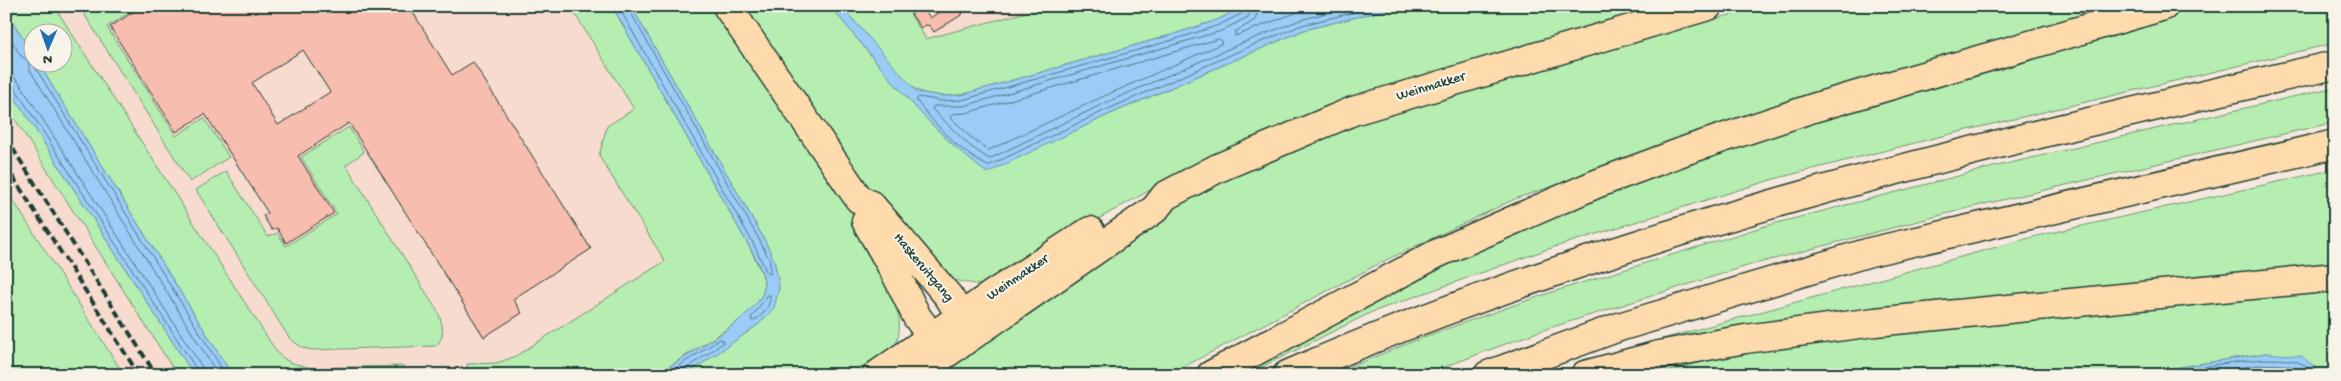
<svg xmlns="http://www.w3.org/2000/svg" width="2341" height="381" viewBox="0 0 2341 381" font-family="'Gochi Hand',sans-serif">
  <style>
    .built { fill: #f7dbcf }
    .green { fill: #b6eeb1; stroke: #6a9672 }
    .water { fill: #9accf7; stroke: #6993a9 }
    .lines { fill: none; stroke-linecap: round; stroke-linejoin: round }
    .shore { stroke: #507682; stroke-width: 1 }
    .building { fill: #f7bdaf; stroke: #1f3d34; fill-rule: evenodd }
    .major-casing { stroke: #1f3d34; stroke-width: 31 }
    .highway-casing { stroke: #1f3d34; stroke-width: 31 }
    .major { stroke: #fedbac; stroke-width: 28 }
    .highway { stroke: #fedbac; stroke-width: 28 }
    .rail { stroke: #1f3d34; stroke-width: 4; stroke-dasharray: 8 4; stroke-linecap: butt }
    .labels { text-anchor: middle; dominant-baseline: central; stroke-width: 4; stroke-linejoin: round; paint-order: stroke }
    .street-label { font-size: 14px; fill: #1f3d34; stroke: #f7f3e8 }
  </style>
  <rect width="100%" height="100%" fill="#f7e8dd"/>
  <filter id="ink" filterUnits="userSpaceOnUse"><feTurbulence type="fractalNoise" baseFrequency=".02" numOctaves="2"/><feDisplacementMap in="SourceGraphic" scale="10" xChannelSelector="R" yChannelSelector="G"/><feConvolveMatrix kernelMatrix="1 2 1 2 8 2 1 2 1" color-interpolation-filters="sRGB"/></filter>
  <g filter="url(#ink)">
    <g class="built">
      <path d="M49,6H1052L620,375H282Z"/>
      <path d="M6,105L177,375H124L6,189Z"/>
    </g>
    <g class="green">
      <path d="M6,6H54L278,354L289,362L311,368L404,366V375H232L38,63L62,62V32H32V53L6,11Z"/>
      <path d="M79,6H135L136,8L107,27L176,136L204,118L229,157L190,182Z"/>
      <path d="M570,6H612L749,246L764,278V290L759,301L745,317L656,375H468L467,364L497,363L516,356L665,261L599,156L607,126L634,109Z"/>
      <path d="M631,6H711L845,202C865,235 914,308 895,346C890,357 874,366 865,375H686L759,324L779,288L774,260L764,239Z"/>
      <path d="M743,6H830C879,64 925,127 987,172L1108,115L1304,30L1402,6H1663L1399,82L1323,107L1188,169L1082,228L992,282L980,285L954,280L940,270L878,205Z"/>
      <path d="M841,6H905L926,39L1049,6H1245L1217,20L1171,35L961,95C942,96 923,97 908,84Z"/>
      <path d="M1761,6H2133L1837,92L1517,198L1384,261L1168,375H928L1160,215L1200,192L1240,172L1341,130L1399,110Z"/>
      <path d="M2181,6H2335V43L1938,137L1774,179L1545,250L1372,312L1246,375H1229L1531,215L1826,114Z"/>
      <path d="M6,84L194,375H177L6,105Z"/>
      <path d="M2335,87V122L1968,208L1747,266L1540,331L1423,375H1330L1429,335L1549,293L1765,226L1993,167Z"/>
      <path d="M349,127L364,152L346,165L438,312C442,324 447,337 435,346L312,350L303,348L290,339L196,190L226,171L268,237L277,233L286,246L337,214L301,157Z"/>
      <path d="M2335,169V263L1965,302L1667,344H1644L2033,237Z"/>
      <path d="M6,189L124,375H6Z"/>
      <path d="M2335,287V375H2316V368L2266,353L2132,375H1654L1705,361L1783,344Z"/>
    </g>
    <g class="water">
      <path d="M612,6H631L764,239L774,260L778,279L779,288L774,308L759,324L686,375H656C680,359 759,317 764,289C766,275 755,258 749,246Z"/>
      <path d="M830,6H841L917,92L942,96L961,95L1171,35L1217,20L1245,6H1402L1304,30L1108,115L987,173C925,127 879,64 830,6Z"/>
      <path d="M6,11L32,53V62L38,63L232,375H194L6,84Z"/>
      <path d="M2266,353L2301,356L2316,368V375H2132Z"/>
    </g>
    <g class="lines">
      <g class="shore">
        <path d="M618,6L753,243L767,273L770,274V261L760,241L627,6"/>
        <path d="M1246,6L1243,13L1219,25L1173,40L962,100L942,101L919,97L916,100C935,124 960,153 988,166L1106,110L1244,49L1302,25L1380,6"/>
        <path d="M1252,6L1248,17L1221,31L964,106H934L932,109L970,146L989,159L1103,104L1242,43L1300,20L1353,6"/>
        <path d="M1259,6L1255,20L1235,32V36L1298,12L1322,6"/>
        <path d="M6,32L21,56L28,61L30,70L218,375"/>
        <path d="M1219,39L1222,41L1221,44L1100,98L989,150L975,141L950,117L952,114L966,113Z"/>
        <path d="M34,62L35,67L226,375"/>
        <path d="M6,76L13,77L18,81L202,367L204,375"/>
        <path d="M6,82L13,85L197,370L198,375"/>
        <path d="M770,295C772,304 761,319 752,321L751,318L767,296Z"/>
        <path d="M665,375L720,339L723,340V343L686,369L684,375"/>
        <path d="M2162,375C2186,371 2307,341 2311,375"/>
        <path d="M2201,375C2225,371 2289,353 2305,375"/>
      </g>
    </g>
    <g class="building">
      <path d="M138,6H409L452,75L473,62L591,249L513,299L522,313L484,337L349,123L298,156L334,213L286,243L277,228L272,230L263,216L268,213L205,114L176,132L110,27L139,8ZM303,50L330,92L278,125L252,83Z"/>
      <path d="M949,6H958L963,14L934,32L930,26L926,25L921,28L911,14L923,7L930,18Z"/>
    </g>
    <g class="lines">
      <defs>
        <g id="major">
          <path d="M727,6L859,199L871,205L949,297L961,317L959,345"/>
          <path d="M866,221L896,274L917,317L932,337L950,342"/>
          <path d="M877,375L993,294L1090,231"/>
          <path d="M915,375L1155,209L1165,196L1218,168L1353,111L1708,6"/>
        </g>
        <g id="highway">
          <path d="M1211,375L1436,254L1596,184L1687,150L1813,108L2164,6"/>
          <path d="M1287,375C1622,228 1980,146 2335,65"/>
          <path d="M1488,375L1619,327L1870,252L2335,144"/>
          <path d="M1585,375L1659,355L1745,339L1875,322L2335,277"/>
        </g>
      </defs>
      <use href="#major" class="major-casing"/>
      <use href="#highway" class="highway-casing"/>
      <use href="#major" class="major"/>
      <use href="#highway" class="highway"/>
      <g class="rail">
        <path d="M6,138L156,375"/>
        <path d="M6,166L139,375"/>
      </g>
    </g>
  </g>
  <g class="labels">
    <g class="street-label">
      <text transform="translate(1431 87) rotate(-17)">Weinmakker</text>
      <text transform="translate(923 268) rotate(50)">Haskeruitgang</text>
      <text transform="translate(1018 278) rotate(-34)">Weinmakker</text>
    </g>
  </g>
  <rect width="2341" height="381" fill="none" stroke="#f7f3e8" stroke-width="25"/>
  <rect x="12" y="12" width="2316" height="356" fill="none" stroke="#1f3d34" stroke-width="2" filter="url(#ink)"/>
  <g transform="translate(48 48) rotate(182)"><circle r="24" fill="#f7f3e8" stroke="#a1aaa0"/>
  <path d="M0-4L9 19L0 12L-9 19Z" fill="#1f6fb2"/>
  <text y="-8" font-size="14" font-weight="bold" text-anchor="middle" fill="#1f3d34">N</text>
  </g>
</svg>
